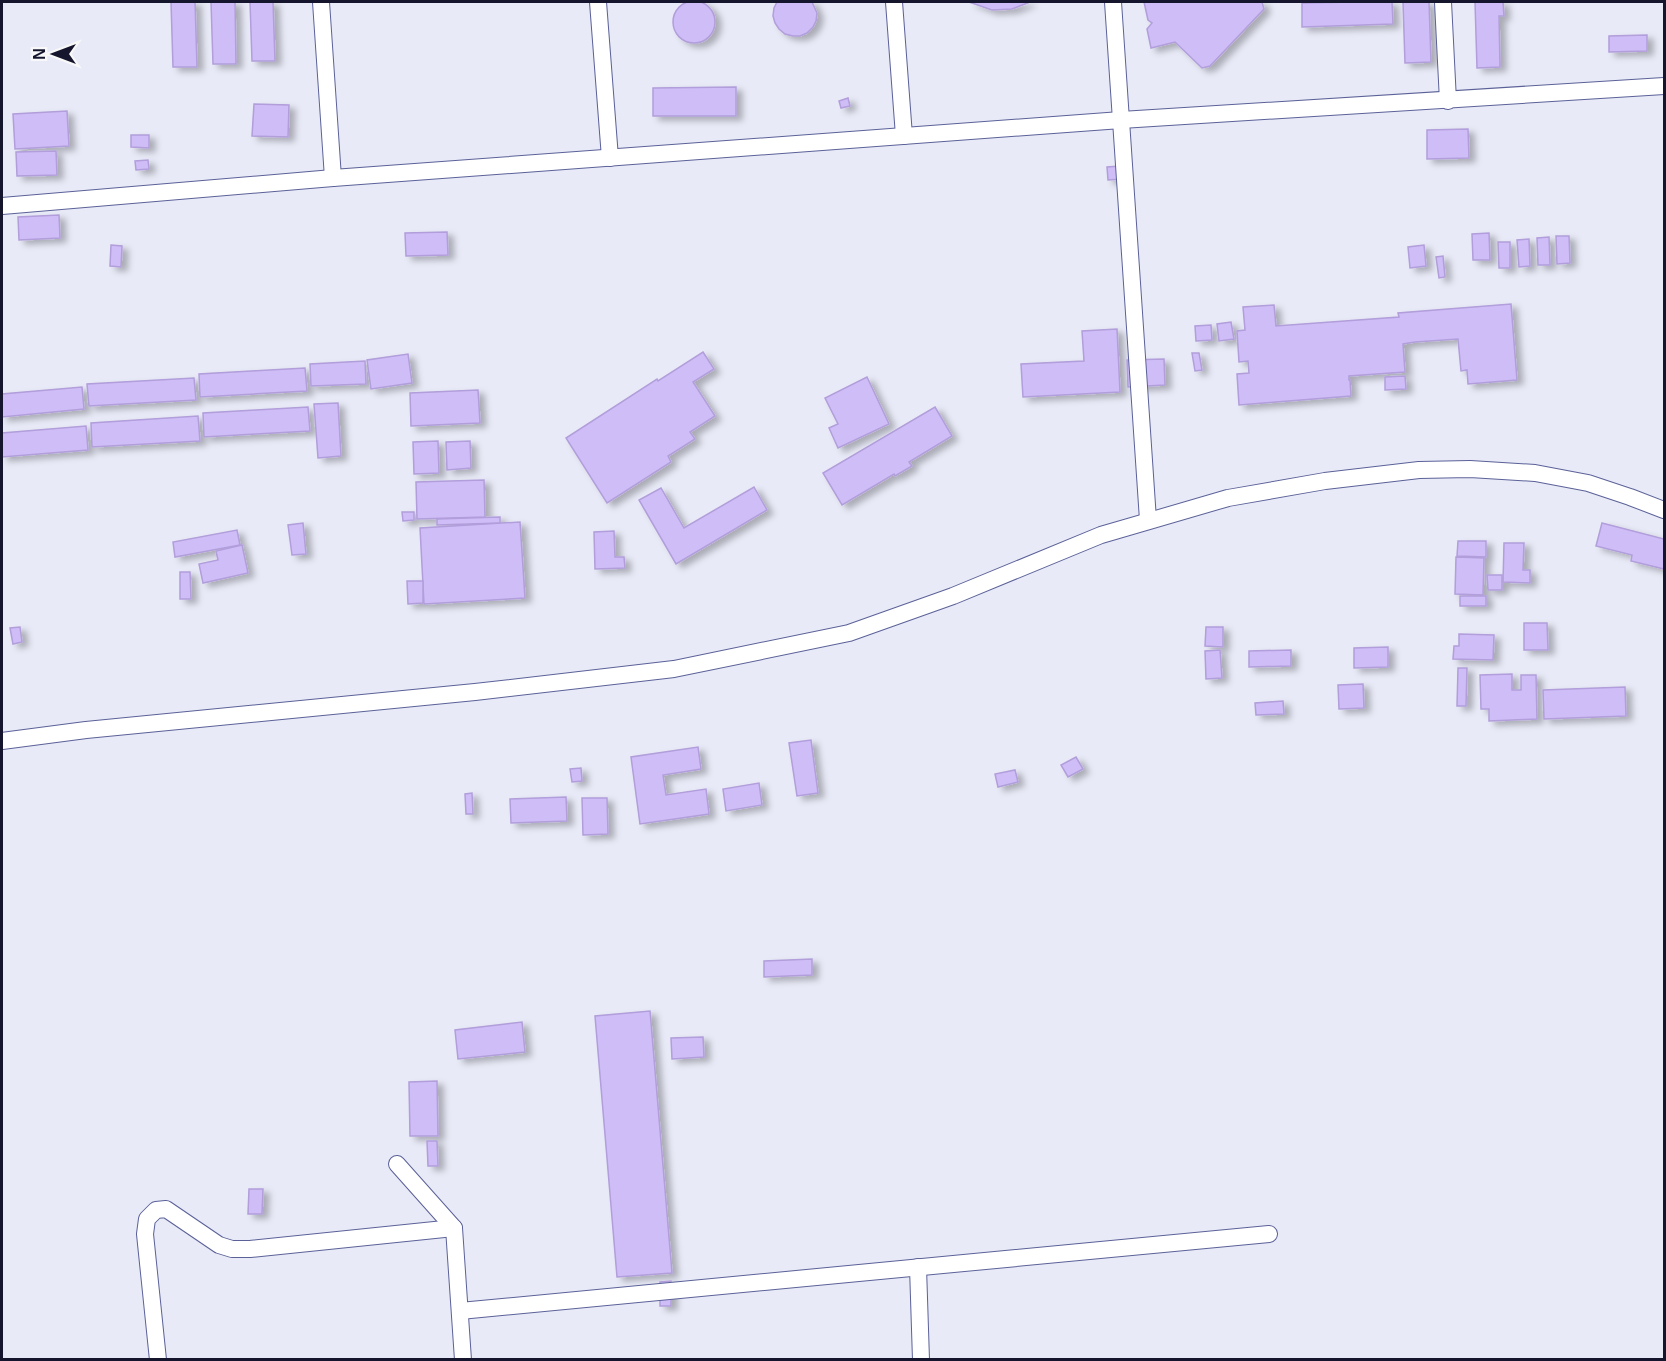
<svg xmlns="http://www.w3.org/2000/svg" width="1666" height="1361" viewBox="0 0 1666 1361" font-family="Helvetica,sans-serif">
  <style>
    .building { fill: #cfbdf8; stroke: #b19eda; stroke-width: 1.5; filter: url(#shadow) }
    .lines { fill: none; stroke-linecap: round; stroke-linejoin: round }
    .minor-casing { stroke: #5b6198; stroke-width: 18 }
    .minor { stroke: #fff; stroke-width: 16 }
  </style>
  <defs>
    <filter id="shadow"><feDropShadow dx="6" dy="4" stdDeviation="3" flood-color="#0004"/></filter>
  </defs>
  <rect width="100%" height="100%" fill="#e8eaf7"/>
  <g class="building">
    <circle cx="694" cy="22" r="21"/>
    <path d="M171,2H195L197,67H173Z"/>
    <path d="M211,2H235L236,64H213Z"/>
    <path d="M250,2H273L275,61H252Z"/>
    <path d="M777,2H812L817,13L816,21L813,27L807,33L800,36H793L785,34L779,29L775,23L773,16L774,8Z"/>
    <path d="M969,2H1030L1012,9L992,10Z"/>
    <path d="M1144,2H1262L1264,9L1210,66L1202,68L1175,42L1151,48L1147,29L1152,23L1148,20Z"/>
    <path d="M1355,2H1392L1393,24L1302,27V3Z"/>
    <path d="M1403,2H1429L1431,62L1405,63Z"/>
    <path d="M1475,2H1503L1504,16H1499L1500,67L1477,68Z"/>
    <path d="M1647,35V51L1609,52V36Z"/>
    <path d="M736,87V116H653V88Z"/>
    <path d="M848,98L850,106L841,108L839,101Z"/>
    <path d="M254,104L289,105L288,137L252,136Z"/>
    <path d="M67,111L69,146L15,149L13,114Z"/>
    <path d="M1468,129L1469,158L1427,159V130Z"/>
    <path d="M131,135H149V148L131,147Z"/>
    <path d="M56,151L57,175L17,176L16,152Z"/>
    <path d="M148,160L149,169L136,170L135,161Z"/>
    <path d="M1120,166L1121,179L1108,180L1107,167Z"/>
    <path d="M59,215L60,238L19,240L18,217Z"/>
    <path d="M447,232L448,255L406,256L405,233Z"/>
    <path d="M1489,233L1490,260H1473L1472,234Z"/>
    <path d="M1556,236H1569L1570,263L1557,264Z"/>
    <path d="M1549,237L1550,265H1538L1537,238Z"/>
    <path d="M1529,239L1530,266L1519,267L1517,240Z"/>
    <path d="M1498,242H1510V268H1499Z"/>
    <path d="M111,245L122,246L121,267L110,266Z"/>
    <path d="M1424,245L1426,266L1410,268L1408,247Z"/>
    <path d="M1443,256L1445,277L1439,278L1436,257Z"/>
    <path d="M1511,304L1517,380L1468,384L1467,370L1461,371L1458,339L1415,342L1403,344L1405,372L1349,376V380H1350L1351,396L1239,405L1237,374L1249,373L1248,361L1239,362L1237,331L1245,330L1243,307L1274,305L1276,326L1399,317L1398,313Z"/>
    <path d="M1231,322L1234,339L1219,341L1217,324Z"/>
    <path d="M1211,325L1212,340L1196,341L1195,326Z"/>
    <path d="M1117,329L1120,392L1023,397L1021,364L1084,361L1082,331Z"/>
    <path d="M703,352L714,369L693,382L715,416L690,432L695,439L668,456L671,462L607,503L566,438L657,379L658,381Z"/>
    <path d="M1192,353H1199L1202,370L1195,371Z"/>
    <path d="M408,354L412,383L371,389L367,360Z"/>
    <path d="M1164,359L1165,385L1128,387L1127,360Z"/>
    <path d="M365,361L366,384L311,386L310,364Z"/>
    <path d="M305,368L307,391L200,397L199,374Z"/>
    <path d="M1405,376L1406,389L1385,390V377Z"/>
    <path d="M867,377L889,424L838,448L829,428L838,424L825,398Z"/>
    <path d="M194,378L196,400L89,406L87,384Z"/>
    <path d="M82,387L84,409L2,417V394Z"/>
    <path d="M478,390L480,423L411,426L410,393Z"/>
    <path d="M338,403L341,456L318,458L314,404Z"/>
    <path d="M308,407L310,431L204,437L203,413Z"/>
    <path d="M935,407L952,436L909,462L912,466L895,476L894,474L842,505L823,473Z"/>
    <path d="M198,416L200,441L92,447L91,423Z"/>
    <path d="M86,426L88,450L2,457V433Z"/>
    <path d="M438,441L439,473L414,474L413,442Z"/>
    <path d="M470,441L471,468L447,470L446,442Z"/>
    <path d="M484,480L485,517L417,519L416,482Z"/>
    <path d="M754,487L767,510L676,564L639,500L661,488L684,528Z"/>
    <path d="M402,512H414V520L403,521Z"/>
    <path d="M500,517V523L437,525V519Z"/>
    <path d="M520,522L525,598L424,604L420,528Z"/>
    <path d="M303,523L306,554L292,555L288,525Z"/>
    <path d="M1602,523L1664,539V569L1631,561L1632,555L1596,546Z"/>
    <path d="M237,530L240,545L175,557L173,542Z"/>
    <path d="M614,531L615,557H624L625,568L595,569L594,532Z"/>
    <path d="M1458,541H1486V557L1457,556Z"/>
    <path d="M1504,543H1524L1523,570H1530V583L1503,582Z"/>
    <path d="M242,545L248,573L203,583L199,564L218,560L216,551Z"/>
    <path d="M1456,557L1484,558L1483,595L1455,594Z"/>
    <path d="M180,572H190L191,599H180Z"/>
    <path d="M1487,575H1502V590H1488Z"/>
    <path d="M407,581H423V603L408,604Z"/>
    <rect x="1460" y="596" width="26" height="10"/>
    <path d="M1524,623H1547L1548,650H1524Z"/>
    <path d="M20,627L22,642L13,644L10,628Z"/>
    <path d="M1206,627H1223V647L1205,646Z"/>
    <path d="M1459,634L1494,635L1493,660L1453,659L1454,646H1459Z"/>
    <path d="M1388,647V667L1354,668V648Z"/>
    <path d="M1220,650L1222,678L1206,679L1205,651Z"/>
    <path d="M1291,650V666L1249,667V651Z"/>
    <path d="M1458,668H1467L1466,706H1457Z"/>
    <path d="M1512,674V690H1521V675H1536L1537,719L1489,721V709H1481L1480,675Z"/>
    <path d="M1363,684L1364,708L1339,709L1338,685Z"/>
    <path d="M1625,687L1626,716L1544,719L1543,690Z"/>
    <path d="M1283,701L1284,714L1256,715L1255,703Z"/>
    <path d="M811,740L818,793L797,796L789,743Z"/>
    <path d="M698,747L701,769L663,775L666,795L706,789L709,814L640,824L631,757Z"/>
    <path d="M1076,757L1083,769L1068,777L1061,765Z"/>
    <path d="M581,768L582,781L572,782L570,769Z"/>
    <path d="M1015,770L1018,782L998,787L995,774Z"/>
    <path d="M759,783L762,805L726,811L723,789Z"/>
    <path d="M472,793L473,814H466L465,794Z"/>
    <path d="M566,797L567,821L511,823L510,799Z"/>
    <path d="M582,798H607L608,834L583,835Z"/>
    <path d="M812,959V975L764,977V961Z"/>
    <path d="M650,1011L672,1273L617,1277L595,1016Z"/>
    <path d="M522,1022L525,1052L458,1059L455,1030Z"/>
    <path d="M703,1037L704,1057L672,1059L671,1038Z"/>
    <path d="M437,1081L438,1136H410L409,1082Z"/>
    <path d="M427,1141H437L438,1166H428Z"/>
    <path d="M249,1189H263L262,1214H248Z"/>
    <path d="M671,1281V1306H660V1282Z"/>
  </g>
  <g class="lines">
    <defs>
      <g id="minor">
        <path d="M321,2L333,178"/>
        <path d="M598,2L610,158"/>
        <path d="M894,2L904,136"/>
        <path d="M1113,2L1148,520"/>
        <path d="M1443,2L1448,101"/>
        <path d="M2,206L333,178L1121,120L1664,86"/>
        <path d="M2,741L86,730L475,692L674,669L849,633L953,596L1101,535L1228,498L1325,481L1419,470L1470,469L1535,473L1588,483L1630,497L1664,510"/>
        <path d="M397,1164L454,1228L463,1360"/>
        <path d="M918,1267L921,1360"/>
        <path d="M460,1311L1269,1234"/>
        <path d="M158,1360L145,1234L147,1219L156,1210L166,1209L219,1245L232,1249H250L454,1228"/>
      </g>
    </defs>
    <use href="#minor" class="minor-casing"/>
    <use href="#minor" class="minor"/>
  </g>
  <rect width="1666" height="1361" fill="none" stroke="#15162d" stroke-width="6"/>
  <g transform="translate(54 54) rotate(270)" stroke="#f8f8f8" stroke-width="4.5" paint-order="stroke">
  <path d="M0-4.5L10 22L0 15L-10 22Z" fill="#15162d"/>
  <text y="-9" font-size="16" font-weight="bold" text-anchor="middle" fill="#15162d">N</text>
  </g>
</svg>
